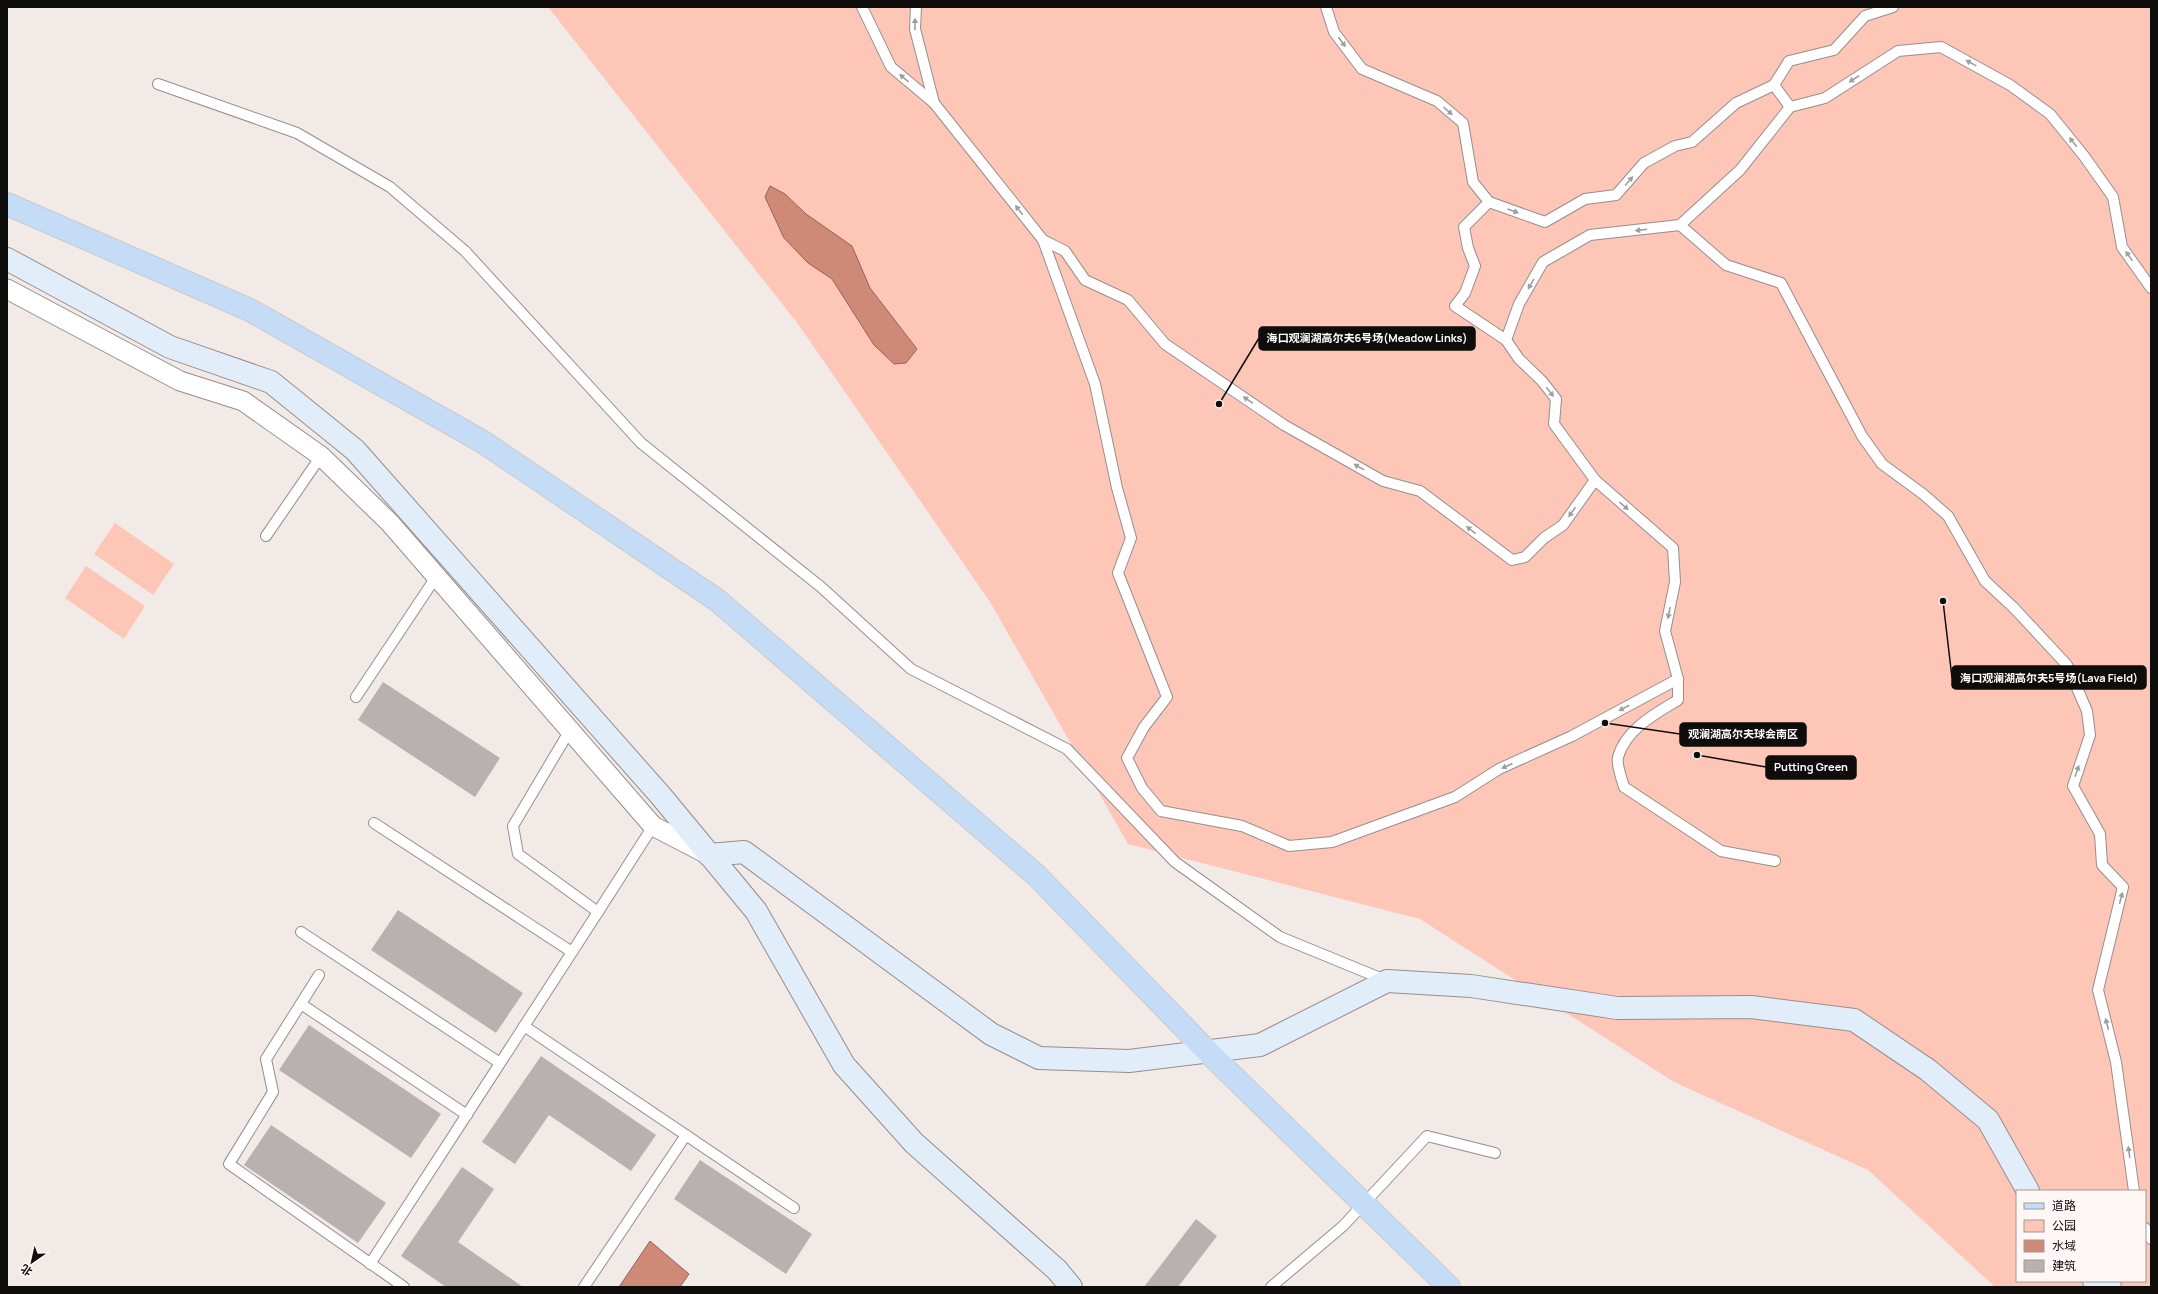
<svg xmlns="http://www.w3.org/2000/svg" width="2158" height="1294" viewBox="0 0 2158 1294" font-family="Manrope,'Noto Sans SC',sans-serif">
  <style>
    .green { fill: #fec6b7; fill-rule: evenodd }
    .water { fill: #cf8977; stroke: #956457 }
    .building { fill: #b9b1af }
    .lines { fill: none; stroke-linecap: round; stroke-linejoin: round }
    .lane-casing { stroke: #968e8c; stroke-width: 12 }
    .street-casing { stroke: #968e8c; stroke-width: 21 }
    .secondary-casing { stroke: #968e8c; stroke-width: 24 }
    .primary-casing { stroke: #cacaca; stroke-width: 24 }
    .lane { stroke: #fff; stroke-width: 10 }
    .street { stroke: #fff; stroke-width: 19 }
    .secondary { stroke: #e2edfa; stroke-width: 22 }
    .primary { stroke: #c4dcf6; stroke-width: 22 }
    .oneway { fill: #9f9e9e }
    .leader { fill: none; stroke: #0f0c0c; stroke-width: 1.5 }
    .callout-dot { fill: #0f0c0c; stroke: #fef7f5; stroke-width: 1.5 }
    .callout { fill: #0f0c0c; stroke: #0f0c0c; stroke-width: 1.5 }
    .callout-label { font-size: 11px; text-anchor: middle; font-weight: bold; fill: #fff }
  </style>
  <rect width="100%" height="100%" fill="#f2eae7"/>
  <g class="green">
    <path d="M548,7H2151V1287H1995L1868,1170L1674,1082L1420,919L1128,844L990,602L798,324ZM2017,1191H2145V1281H2017Z"/>
    <path d="M115,523L174,564L153,595L94,554Z"/>
    <path d="M86,566L145,606L124,639L65,598Z"/>
  </g>
  <g class="water">
    <path d="M770,186L785,194L806,214L852,246L870,288L917,349L906,363L894,364L874,345L832,279L808,263L784,238L765,197Z"/>
    <path d="M650,1241L689,1274L680,1287H619Z"/>
  </g>
  <g class="building">
    <path d="M383,682L500,758L475,797L358,720Z"/>
    <path d="M398,910L523,993L496,1033L371,950Z"/>
    <path d="M309,1025L441,1114L411,1158L279,1070Z"/>
    <path d="M541,1056L656,1135L631,1171L549,1115L515,1164L482,1142Z"/>
    <path d="M271,1125L386,1203L358,1243L244,1165Z"/>
    <path d="M700,1160L812,1234L786,1274L674,1199Z"/>
    <path d="M462,1167L494,1189L458,1242L523,1287H446L401,1256Z"/>
    <path d="M1196,1219L1217,1236L1178,1287H1144Z"/>
  </g>
  <g class="lines">
    <defs>
      <g id="lane">
        <path d="M862,7L891,67L934,103L1043,240L1095,384L1117,488L1131,538L1118,573L1167,697L1144,727L1127,758L1142,788L1161,811L1242,826L1289,846L1332,842L1455,797L1499,769L1572,736L1678,679L1665,631L1675,582L1673,548L1595,480L1554,424L1556,399L1542,381L1519,359L1506,340L1519,304L1543,262L1590,235L1680,225L1740,170L1790,107L1825,98L1898,51L1941,47L2010,85L2050,114L2084,156L2113,197L2122,247L2151,288"/>
        <path d="M916,7L915,29L934,103"/>
        <path d="M1326,7L1334,32L1362,69L1437,101L1463,123L1473,182L1489,202L1545,222L1585,199L1616,195L1644,163L1675,146L1692,142L1736,103L1774,85L1789,61L1834,50L1865,16L1893,7"/>
        <path d="M158,84L297,133L390,187L465,251L641,443L821,587L911,669L1067,749L1175,862L1280,937L1385,980"/>
        <path d="M1774,85L1790,107"/>
        <path d="M1489,202L1464,227L1468,248L1475,266L1465,293L1455,306L1506,340"/>
        <path d="M1680,225L1726,265L1781,283L1862,436L1882,464L1923,494L1948,516L1985,581L2014,608L2067,665L2087,711L2090,735L2073,786L2100,834L2102,865L2123,887L2098,990L2116,1062L2134,1191"/>
        <path d="M1043,240L1065,251L1085,280L1128,300L1165,344L1284,425L1383,481L1420,491L1512,560L1525,557L1544,538L1563,525L1595,480"/>
        <path d="M266,536L321,456"/>
        <path d="M1678,679V700C1655,714 1626,729 1618,757C1616,765 1622,779 1624,787L1721,851L1775,861"/>
        <path d="M356,697L436,577"/>
        <path d="M374,823L572,952"/>
        <path d="M598,912L653,826"/>
        <path d="M301,932L500,1063"/>
        <path d="M319,975L266,1059L273,1092L229,1164L404,1287"/>
        <path d="M301,1004L467,1115"/>
        <path d="M524,1026L794,1208"/>
        <path d="M2145,1228L2151,1239"/>
        <path d="M370,1264L598,912L518,854L513,826L570,730"/>
        <path d="M584,1287L686,1135"/>
        <path d="M1271,1287L1343,1226L1427,1136L1495,1153"/>
      </g>
      <path id="street" d="M7,289L180,381L243,401L321,456L390,523L653,826L707,854"/>
      <g id="secondary">
        <path d="M7,259L170,347L271,382L355,450L661,796L756,911L844,1065L914,1143L1057,1270L1071,1287"/>
        <path d="M709,855L744,852L991,1034L1039,1058L1129,1061L1260,1045L1387,981L1471,986L1617,1008L1751,1007L1854,1020L1928,1070L1988,1120L2028,1191"/>
        <path d="M2094,1281L2097,1284L2110,1287"/>
      </g>
      <path id="primary" d="M7,204L250,310L483,442L717,600L1036,875L1207,1051L1449,1287"/>
    </defs>
    <use href="#lane" class="lane-casing"/>
    <use href="#street" class="street-casing"/>
    <use href="#secondary" class="secondary-casing"/>
    <use href="#primary" class="primary-casing"/>
    <use href="#lane" class="lane"/>
    <use href="#street" class="street"/>
    <use href="#secondary" class="secondary"/>
    <use href="#primary" class="primary"/>
  </g>
  <defs><path id="oneway-solid" d="M-6-.8H1V-3.2L6.5 0L1 3.2V.8H-6Z"/></defs>
  <g class="oneway">
    <use href="#oneway-solid" transform="translate(915 24) rotate(-90)"/>
    <use href="#oneway-solid" transform="translate(1342 42) rotate(53)"/>
    <use href="#oneway-solid" transform="translate(1971 63) rotate(-151)"/>
    <use href="#oneway-solid" transform="translate(904 78) rotate(-140)"/>
    <use href="#oneway-solid" transform="translate(1854 79) rotate(147)"/>
    <use href="#oneway-solid" transform="translate(1448 111) rotate(41)"/>
    <use href="#oneway-solid" transform="translate(2073 142) rotate(-129)"/>
    <use href="#oneway-solid" transform="translate(1629 181) rotate(-49)"/>
    <use href="#oneway-solid" transform="translate(1019 210) rotate(-129)"/>
    <use href="#oneway-solid" transform="translate(1513 211) rotate(20)"/>
    <use href="#oneway-solid" transform="translate(1641 230) rotate(173)"/>
    <use href="#oneway-solid" transform="translate(2129 256) rotate(-126)"/>
    <use href="#oneway-solid" transform="translate(1531 284) rotate(120)"/>
    <use href="#oneway-solid" transform="translate(1550 392) rotate(52)"/>
    <use href="#oneway-solid" transform="translate(1248 400) rotate(-146)"/>
    <use href="#oneway-solid" transform="translate(1359 467) rotate(-151)"/>
    <use href="#oneway-solid" transform="translate(1624 506) rotate(41)"/>
    <use href="#oneway-solid" transform="translate(1572 512) rotate(125)"/>
    <use href="#oneway-solid" transform="translate(1471 530) rotate(-143)"/>
    <use href="#oneway-solid" transform="translate(1669 613) rotate(101)"/>
    <use href="#oneway-solid" transform="translate(1624 708) rotate(152)"/>
    <use href="#oneway-solid" transform="translate(1507 766) rotate(155)"/>
    <use href="#oneway-solid" transform="translate(2077 771) rotate(-71)"/>
    <use href="#oneway-solid" transform="translate(2121 898) rotate(-76)"/>
    <use href="#oneway-solid" transform="translate(2107 1024) rotate(-104)"/>
    <use href="#oneway-solid" transform="translate(2129 1152) rotate(-98)"/>
  </g>
  <path class="leader" d="M1219 404L1259 338M1943 601L1952 678M1605 723L1680 734M1697 755L1766 767"/>
  <g class="callout-dot">
    <circle cx="1219" cy="404" r="4"/>
    <circle cx="1943" cy="601" r="4"/>
    <circle cx="1605" cy="723" r="4"/>
    <circle cx="1697" cy="755" r="4"/>
  </g>
  <g class="callout">
    <rect x="1259" y="327" width="216" height="23" rx="4"/>
    <rect x="1952" y="666" width="194" height="23" rx="4"/>
    <rect x="1680" y="723" width="126" height="23" rx="4"/>
    <rect x="1766" y="756" width="90" height="23" rx="4"/>
  </g>
  <g class="callout-label">
    <text x="1367" y="342">海口观澜湖高尔夫6号场(Meadow Links)</text>
    <text x="2049" y="682">海口观澜湖高尔夫5号场(Lava Field)</text>
    <text x="1743" y="738">观澜湖高尔夫球会南区</text>
    <text x="1811" y="771">Putting Green</text>
  </g>
  <rect width="2158" height="1294" fill="none" stroke="#0f0c0c" stroke-width="16"/>
  <rect x="2016" y="1190" width="130" height="92" fill="#fef7f5" stroke="#9e9998"/>
  <rect x="2024" y="1203" width="20" height="6" fill="#c4dcf6" stroke="#9e9998"/>
  <text x="2052" y="1210" font-size="12" fill="#0f0c0c">道路</text>
  <rect x="2024" y="1220" width="20" height="12" fill="#fec6b7" stroke="#9e9998"/>
  <text x="2052" y="1230" font-size="12" fill="#0f0c0c">公园</text>
  <rect x="2024" y="1240" width="20" height="12" fill="#cf8977" stroke="#9e9998"/>
  <text x="2052" y="1250" font-size="12" fill="#0f0c0c">水域</text>
  <rect x="2024" y="1260" width="20" height="12" fill="#b9b1af" stroke="#9e9998"/>
  <text x="2052" y="1270" font-size="12" fill="#0f0c0c">建筑</text>
  <g transform="translate(32 1262) rotate(214)" stroke="#fef7f5" stroke-width="3" paint-order="stroke">
  <path d="M0-3L7 15L0 10L-7 15Z" fill="#0f0c0c"/>
  <text y="-6" font-size="11" font-weight="bold" text-anchor="middle" fill="#0f0c0c">北</text>
  </g>
</svg>
